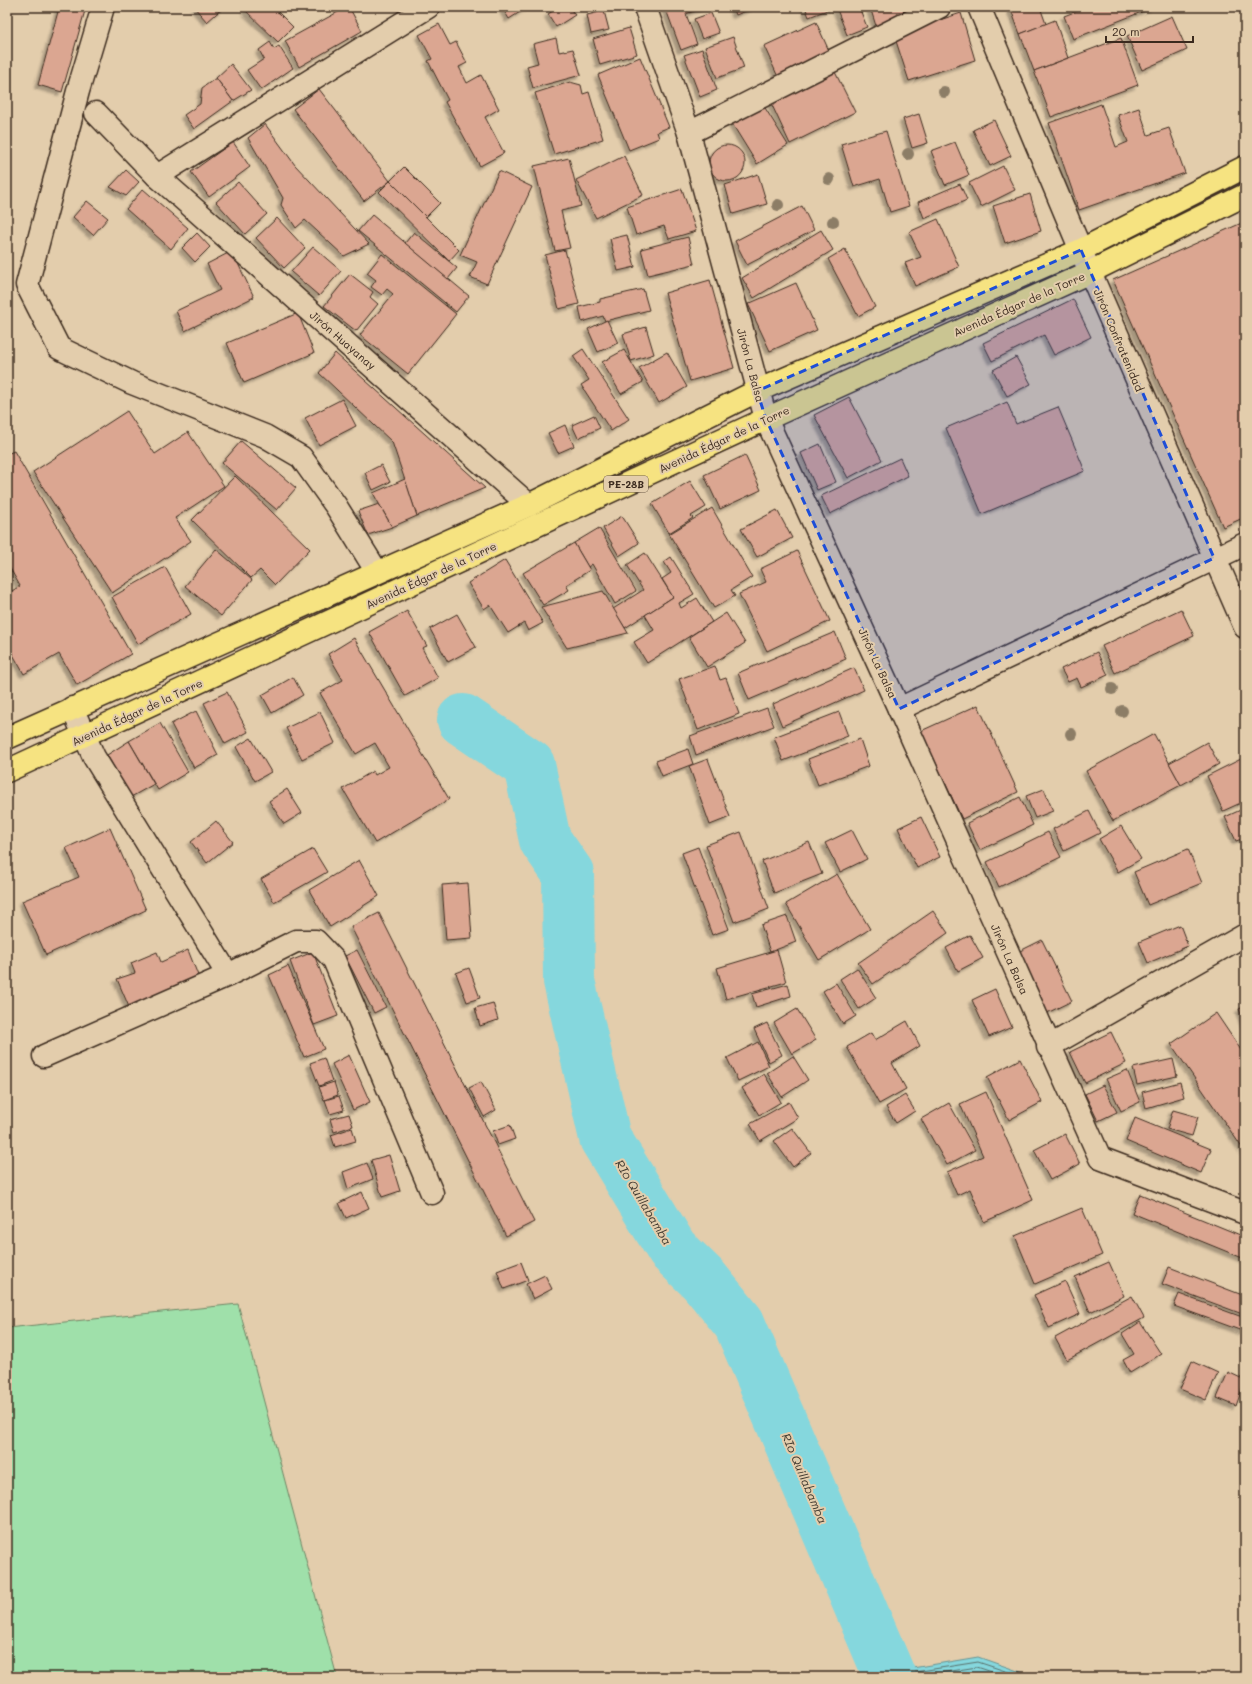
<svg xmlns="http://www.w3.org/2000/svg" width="1252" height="1684" viewBox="0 0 1252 1684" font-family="Mali,sans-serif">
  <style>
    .green { fill: #9fe0aa; stroke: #6d8564 }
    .water { fill: #85d7dd; stroke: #679291 }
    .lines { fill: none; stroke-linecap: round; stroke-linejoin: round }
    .shore { stroke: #596f6a; stroke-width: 1 }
    .river { stroke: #85d7dd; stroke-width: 52 }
    .building { fill: #dba691; stroke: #3b2a1e; filter: url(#shadow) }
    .minor-casing { stroke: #3b2a1e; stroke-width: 25 }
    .highway-casing { stroke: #3b2a1e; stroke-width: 25 }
    .minor { stroke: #e3cdac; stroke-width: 22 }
    .highway { stroke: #f6e381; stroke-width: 22 }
    .tree { fill: #8c7d66 }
    .marked { fill: #1d4ed8; fill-opacity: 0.2; stroke: #1d4ed8; stroke-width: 3; stroke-dasharray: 8 5; stroke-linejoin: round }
    .labels { text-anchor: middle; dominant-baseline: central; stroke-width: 4; stroke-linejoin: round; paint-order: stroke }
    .shield { fill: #e3cdac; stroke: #6d5b49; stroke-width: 1 }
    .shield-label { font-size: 10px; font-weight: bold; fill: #3b2a1e }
    .street-label { font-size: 11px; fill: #3b2a1e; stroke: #e3cdac }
    .water-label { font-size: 12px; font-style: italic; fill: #423b31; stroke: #e3cdac }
  </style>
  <defs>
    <filter id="shadow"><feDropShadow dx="-3.5" dy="3.5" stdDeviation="1" flood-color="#0004"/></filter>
  </defs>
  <rect width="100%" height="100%" fill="#e3cdac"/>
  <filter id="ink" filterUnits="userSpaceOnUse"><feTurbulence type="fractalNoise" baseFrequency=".025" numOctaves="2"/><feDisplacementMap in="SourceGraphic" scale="8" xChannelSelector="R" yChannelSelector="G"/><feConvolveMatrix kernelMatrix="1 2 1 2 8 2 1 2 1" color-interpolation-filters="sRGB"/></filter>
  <g filter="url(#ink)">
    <path class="green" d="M238,1304L337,1677H7V1328Z"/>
    <path class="water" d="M978,1657L1035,1677H859Z"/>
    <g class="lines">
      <g class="shore">
        <path d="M883,1677L978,1662L1023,1677"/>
        <path d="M914,1677L977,1667L1007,1677"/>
      </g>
      <path class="river" d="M463,720L529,765L545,840L568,873L569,981L605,1138L672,1249L704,1280L739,1323L890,1677"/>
    </g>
    <g class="building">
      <path d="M54,7H86L62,92L38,85L59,8Z"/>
      <path d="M194,7H224L207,22Z"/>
      <path d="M248,7H275L274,8L293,27L278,42L245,10Z"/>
      <path d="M347,7H349L362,31L299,67L285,41Z"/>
      <path d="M502,7H528L509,19Z"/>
      <path d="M559,7H569L575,15L556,27L548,14Z"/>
      <path d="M665,7H705L686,14L697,44L681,50Z"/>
      <path d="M733,7H755L736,15Z"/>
      <path d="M805,7H835L809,17Z"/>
      <path d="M836,7H859L867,27L847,35Z"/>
      <path d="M870,7H914L916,13L876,26Z"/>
      <path d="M1010,7H1040L1046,24L1020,34Z"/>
      <path d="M1087,7H1154L1073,39L1064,16Z"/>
      <path d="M604,11L609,30L591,34L587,15Z"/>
      <path d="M711,13L719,33L702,39L694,19Z"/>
      <path d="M961,13L975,60L909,81L894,35Z"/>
      <path d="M1172,16L1187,50L1142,70L1127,36Z"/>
      <path d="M1055,20L1068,58L1034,71L1020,34Z"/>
      <path d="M816,22L830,53L778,77L764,46Z"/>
      <path d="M439,24L450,45L456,42L467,63L459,67L467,83L481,75L499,109L485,117L504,153L480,166L445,102L448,100L428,61L432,59L419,35Z"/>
      <path d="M629,28L637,54L600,65L593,39Z"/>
      <path d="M733,37L744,68L717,78L705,47Z"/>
      <path d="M556,38L559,52L573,49L581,75L533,88L527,66L538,63L533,44Z"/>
      <path d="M1121,38L1138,85L1051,117L1034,71Z"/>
      <path d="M270,42L274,49L279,46L293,68L261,90L247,70L264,59L259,50Z"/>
      <path d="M702,49L717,90L700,97L684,55Z"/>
      <path d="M640,57L669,127L657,132L659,138L629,150L598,75Z"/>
      <path d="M231,64L251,90L233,101L216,78Z"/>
      <path d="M835,72L855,112L790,144L771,103Z"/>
      <path d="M216,78L233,101L194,129L184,115L200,104L202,88Z"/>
      <path d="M570,82L581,85L583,94L589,92L603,139L554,154L535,93Z"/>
      <path d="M319,89L390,181L364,201L293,109Z"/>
      <path d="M762,103L788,145L757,164L731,122Z"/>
      <path d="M1101,104L1116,147L1128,142L1118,115L1139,108L1148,135L1169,128L1185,173L1079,210L1049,123Z"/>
      <path d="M919,114L928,143L912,148L903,119Z"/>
      <path d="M994,120L1011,156L990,166L973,130Z"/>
      <path d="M265,124L295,165L369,244L344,256L305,220L296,228L281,205L283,198L248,138Z"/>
      <path d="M886,131L909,206L890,212L880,179L854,187L841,144Z"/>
      <path d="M233,142L250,167L209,197L191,172Z"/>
      <path d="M955,142L969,175L945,185L931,151Z"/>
      <circle cx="727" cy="163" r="18"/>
      <path d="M624,156L643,195L596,218L576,180Z"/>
      <path d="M569,158L581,206L561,211L570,248L555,251L534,166Z"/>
      <path d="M1003,166L1015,190L981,207L969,183Z"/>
      <path d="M404,167L440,203L426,217L390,181Z"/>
      <path d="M126,170L139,182L126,196L110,187Z"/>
      <path d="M499,171L532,187L487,284L470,277L477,262L460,255Z"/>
      <path d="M758,174L767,204L733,214L725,185Z"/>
      <path d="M390,181L459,250L449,261L379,192Z"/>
      <path d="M238,182L267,214L245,234L216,202Z"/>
      <path d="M960,184L967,200L924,218L918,202Z"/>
      <path d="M143,189L188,228L171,249L126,209Z"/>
      <path d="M682,189L696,231L669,239L664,226L636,235L627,207Z"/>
      <path d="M1030,194L1041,231L1005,243L993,206Z"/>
      <path d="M87,201L108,218L93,235L73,217Z"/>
      <path d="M802,206L814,230L747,265L735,241Z"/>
      <path d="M372,215L469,296L456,312L358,231Z"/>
      <path d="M277,218L305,248L284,268L256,238Z"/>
      <path d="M938,219L959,267L915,286L905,263L921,257L909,232Z"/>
      <path d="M1244,222L1245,517L1223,527L1113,280Z"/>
      <path d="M821,230L833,250L754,298L742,278Z"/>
      <path d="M414,232L457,268L448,279L405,243Z"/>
      <path d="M197,233L210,247L195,262L182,248Z"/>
      <path d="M627,235L635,267L618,271L610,239Z"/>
      <path d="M688,237L694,264L648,275L641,249Z"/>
      <path d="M313,247L341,271L319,296L291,272Z"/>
      <path d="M845,249L875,307L858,316L828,259Z"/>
      <path d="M565,250L579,304L559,309L545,255Z"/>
      <path d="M232,251L254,297L185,331L176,311L220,290L207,264Z"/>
      <path d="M382,254L456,314L408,374L360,335L393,294L387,289L382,295L371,287L376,280L367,273Z"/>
      <path d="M350,274L373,292L370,297L378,304L356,331L324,306Z"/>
      <path d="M710,280L734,368L690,381L665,293Z"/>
      <path d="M796,283L817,330L770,351L748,304Z"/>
      <path d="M643,289L649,310L605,321L603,316L582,322L579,307L600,302V299Z"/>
      <path d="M1073,299L1091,337L1054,355L1044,335L992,361L983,343Z"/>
      <path d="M298,313L314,353L244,383L227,343Z"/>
      <path d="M607,320L618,343L598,352L588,329Z"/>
      <path d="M646,327L654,354L631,361L623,334Z"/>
      <path d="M583,349L629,419L611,431L581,385L589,380L573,356Z"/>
      <path d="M624,350L643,382L621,394L602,362Z"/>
      <path d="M667,352L687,387L659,403L639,368Z"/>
      <path d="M335,353L485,488L417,516L392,442L319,373Z"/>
      <path d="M1016,357L1031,384L1007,396L993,370Z"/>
      <path d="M849,397L882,460L848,478L814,415Z"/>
      <path d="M342,399L356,426L319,445L305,418Z"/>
      <path d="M1007,402L1016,424L1058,407L1085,471L982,514L946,428Z"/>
      <path d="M127,411L155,454L188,432L224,486L175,518L191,541L112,593L33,472Z"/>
      <path d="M594,415L600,428L578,438L572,425Z"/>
      <path d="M565,425L574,446L558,453L548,433Z"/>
      <path d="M241,441L296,488L277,510L222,463Z"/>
      <path d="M820,444L836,482L817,490L801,453Z"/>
      <path d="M14,451L131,654L77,685L59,654L24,674L7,644V594L20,586L7,563V519L10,517L7,512V454Z"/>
      <path d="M745,455L761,490L720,509L704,475Z"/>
      <path d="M900,458L908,476L830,514L821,496Z"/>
      <path d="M381,465L390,482L373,490L365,473Z"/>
      <path d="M235,476L310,549L275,585L260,570L251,578L192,520Z"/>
      <path d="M405,479L417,516L392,527L373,493Z"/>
      <path d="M690,481L706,507L691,516L693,518L669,533L652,504Z"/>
      <path d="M379,504L392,527L368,535L358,511Z"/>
      <path d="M712,508L752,577L731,590L735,596L714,608L669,534Z"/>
      <path d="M777,510L792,538L757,557L741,529Z"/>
      <path d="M622,516L639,543L619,556L603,528Z"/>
      <path d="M599,528L636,591L615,604L592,564L588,567L574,543Z"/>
      <path d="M574,543L590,570L566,585L569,590L543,605L523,573Z"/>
      <path d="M216,549L252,580L221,616L185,586Z"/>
      <path d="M797,551L830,621L767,651L739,594L766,582L760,569Z"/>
      <path d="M645,553L673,597L625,628L613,609L643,590L627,565Z"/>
      <path d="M671,557L694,594L679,603L681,608L697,598L712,622L647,663L634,642L654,630L645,615L673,597L662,579L671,573L664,562Z"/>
      <path d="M505,560L543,623L528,631L524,623L508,633L490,605L484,609L468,583Z"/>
      <path d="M165,567L191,614L138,644L112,597Z"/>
      <path d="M603,591L628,633L567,648L541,607Z"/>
      <path d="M1181,609L1194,636L1115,673L1102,646Z"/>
      <path d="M407,611L427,646L422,648L438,678L405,696L369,632Z"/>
      <path d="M726,613L745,643L707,667L689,637Z"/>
      <path d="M457,614L476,647L448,662L430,629Z"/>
      <path d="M835,632L846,659L749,700L738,673Z"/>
      <path d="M354,638L449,799L375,843L343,789L373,771L375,775L389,767L375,743L356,754L320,693L343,680L328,654Z"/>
      <path d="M1097,652L1108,675L1081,687L1077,678L1068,682L1061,669Z"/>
      <path d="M715,666L720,680L726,678L739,714L698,730L679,679Z"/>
      <path d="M854,668L864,690L782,726L773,704Z"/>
      <path d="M293,677L303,695L272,713L262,695Z"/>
      <path d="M227,692L248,732L225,744L204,703Z"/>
      <path d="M978,705L1018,792L962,819L921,731Z"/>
      <path d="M767,708L774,726L696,755L690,736Z"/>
      <path d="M196,711L218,755L194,768L171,724Z"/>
      <path d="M320,712L335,743L302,759L286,728Z"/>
      <path d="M839,712L848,736L783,761L774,737Z"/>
      <path d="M160,723L188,772L158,790L129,741Z"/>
      <path d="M1154,734L1181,785L1113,821L1086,771Z"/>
      <path d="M251,738L271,772L255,781L236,747Z"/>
      <path d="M860,739L869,766L818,785L808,759Z"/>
      <path d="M129,741L154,784L131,797L107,755Z"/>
      <path d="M1207,742L1219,764L1181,785L1169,763Z"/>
      <path d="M688,749L693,764L662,776L656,761Z"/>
      <path d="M1243,758L1245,761V801L1223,811L1207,776Z"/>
      <path d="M708,759L730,817L710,825L689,766Z"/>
      <path d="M287,789L302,813L284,824L269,801Z"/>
      <path d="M1044,789L1053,811L1035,818L1026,796Z"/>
      <path d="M1020,797L1033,825L980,850L967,823Z"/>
      <path d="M1245,808V838L1236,841L1225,817Z"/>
      <path d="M1089,811L1100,833L1064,851L1053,829Z"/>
      <path d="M921,817L940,857L917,868L898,828Z"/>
      <path d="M216,821L233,842L207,863L191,842Z"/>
      <path d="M1121,826L1141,859L1118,872L1099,839Z"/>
      <path d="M110,828L146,910L46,955L22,901L79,877L66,848Z"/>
      <path d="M852,830L867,859L840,872L825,843Z"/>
      <path d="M741,832L769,909L734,922L706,845Z"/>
      <path d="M1048,832L1061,857L999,887L987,862Z"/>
      <path d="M809,842L822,874L774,893L762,861Z"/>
      <path d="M698,847L729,929L712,935L682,853Z"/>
      <path d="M313,849L327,872L274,902L261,879Z"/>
      <path d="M1188,849L1202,883L1148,905L1134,872Z"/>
      <path d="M359,860L379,896L330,927L309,890Z"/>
      <path d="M837,874L870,929L819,960L786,904Z"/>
      <path d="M468,883L472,938L446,940L442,885Z"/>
      <path d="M933,911L948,933L873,984L858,963Z"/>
      <path d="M379,913L534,1222L506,1236L351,927Z"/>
      <path d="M787,916L796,942L770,952L761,925Z"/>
      <path d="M1180,925L1188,946L1148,963L1139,942Z"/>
      <path d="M970,935L983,958L958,971L946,948Z"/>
      <path d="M1042,940L1072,1001L1045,1014L1016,953Z"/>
      <path d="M188,950L199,978L129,1007L117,979L135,973L131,963L157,952L161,962Z"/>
      <path d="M357,950L386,1007L374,1013L345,956Z"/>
      <path d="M777,950L786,982L726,999L717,968Z"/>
      <path d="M313,952L338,1016L314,1025L290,961Z"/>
      <path d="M288,966L324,1049L304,1057L269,975Z"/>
      <path d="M469,968L480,998L467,1002L456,973Z"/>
      <path d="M857,968L876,998L859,1009L840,979Z"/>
      <path d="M836,983L856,1016L843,1024L823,991Z"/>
      <path d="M788,984L791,996L756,1007L752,994Z"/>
      <path d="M995,989L1012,1027L989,1037L972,1000Z"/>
      <path d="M493,1003L498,1020L480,1026L475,1008Z"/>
      <path d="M1245,1006V1025L1239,1009Z"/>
      <path d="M797,1009L816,1040L792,1054L774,1023Z"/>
      <path d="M1216,1013L1245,1056V1152L1171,1044Z"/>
      <path d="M907,1021L920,1046L892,1063L906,1089L879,1104L847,1047L871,1033L875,1040Z"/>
      <path d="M767,1023L782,1055L769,1062L754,1029Z"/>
      <path d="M1111,1032L1126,1063L1085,1083L1070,1052Z"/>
      <path d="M758,1042L769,1066L738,1081L727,1058Z"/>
      <path d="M349,1055L370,1102L353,1110L332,1064Z"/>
      <path d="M793,1056L808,1080L782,1097L767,1073Z"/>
      <path d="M324,1058L332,1081L319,1086L310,1063Z"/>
      <path d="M1020,1059L1042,1102L1009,1120L987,1077Z"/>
      <path d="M1173,1059L1177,1076L1137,1085L1133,1068Z"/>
      <path d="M1127,1070L1140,1102L1121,1111L1106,1079Z"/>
      <path d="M764,1074L781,1102L759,1115L742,1088Z"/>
      <path d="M334,1082L338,1095L324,1100L319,1087Z"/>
      <path d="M481,1082L496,1110L484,1117L469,1088Z"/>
      <path d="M1180,1082L1184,1097L1146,1108L1142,1092Z"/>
      <path d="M1103,1085L1117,1112L1098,1121L1085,1094Z"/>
      <path d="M986,1092L1033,1200L984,1222L970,1189L957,1195L947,1172L983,1156L960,1104Z"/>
      <path d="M905,1095L915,1111L896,1123L886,1107Z"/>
      <path d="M339,1096L344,1110L330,1114L325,1100Z"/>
      <path d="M789,1102L798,1118L760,1141L750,1124Z"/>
      <path d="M949,1103L975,1150L947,1165L921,1119Z"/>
      <path d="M1173,1110L1198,1117L1192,1136L1167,1129Z"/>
      <path d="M349,1114L353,1126L334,1132L330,1119Z"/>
      <path d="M1135,1118L1211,1149L1201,1173L1126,1141Z"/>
      <path d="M510,1125L515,1139L498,1145L493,1131Z"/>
      <path d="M352,1128L356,1141L335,1147L331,1135Z"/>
      <path d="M792,1128L811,1153L793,1167L774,1141Z"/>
      <path d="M1065,1134L1080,1164L1050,1180L1034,1150Z"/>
      <path d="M389,1155L400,1191L382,1197L371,1160Z"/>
      <path d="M367,1163L373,1179L348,1189L343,1172Z"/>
      <path d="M362,1192L369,1208L346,1218L339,1203Z"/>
      <path d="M1140,1194L1245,1237V1259L1132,1213Z"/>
      <path d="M1082,1208L1102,1255L1035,1284L1015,1236Z"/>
      <path d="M521,1262L528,1280L504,1289L497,1271Z"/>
      <path d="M1109,1262L1124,1296L1090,1312L1075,1277Z"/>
      <path d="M1169,1267L1245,1296V1315L1162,1284Z"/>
      <path d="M545,1275L552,1289L533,1299L526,1284Z"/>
      <path d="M1065,1281L1080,1314L1049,1328L1034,1295Z"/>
      <path d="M1179,1294L1245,1318V1332L1174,1306Z"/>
      <path d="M1132,1296L1144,1318L1067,1360L1055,1338Z"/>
      <path d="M1140,1322L1161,1354L1130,1373L1123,1360L1134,1354L1122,1334Z"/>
      <path d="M1192,1361L1218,1373L1206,1400L1180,1389Z"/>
      <path d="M1228,1372L1245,1380L1236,1406L1217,1398Z"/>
    </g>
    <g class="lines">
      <defs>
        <g id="minor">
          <path d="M103,7L78,91L27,285L59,348L132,383L265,436L301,457L336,506L377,572"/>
          <path d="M645,7L689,133L766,419L899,709L1100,1158L1245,1213"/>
          <path d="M979,7L1090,272L1245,627"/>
          <path d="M96,113L157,176L529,505"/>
          <path d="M689,133L939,7"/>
          <path d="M157,176L428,7"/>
          <path d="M72,708L94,757L228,975L296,941H316L334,960L432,1193"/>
          <path d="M899,709L1245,544"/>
          <path d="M1048,1047L1245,935"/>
          <path d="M44,1056L228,975"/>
        </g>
        <g id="highway">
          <path d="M7,738L529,505L757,391L1081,250L1245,167"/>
          <path d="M7,771L766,419L1090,272L1245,195"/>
        </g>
      </defs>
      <use href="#minor" class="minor-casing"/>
      <use href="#highway" class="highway-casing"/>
      <use href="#minor" class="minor"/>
      <use href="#highway" class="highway"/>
    </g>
    <g class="tree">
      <circle cx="944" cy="92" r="6"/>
      <circle cx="908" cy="154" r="6"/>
      <circle cx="829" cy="179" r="6"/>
      <circle cx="778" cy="205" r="6"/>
      <circle cx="833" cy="222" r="6"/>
      <circle cx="1112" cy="689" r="6"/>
      <circle cx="1122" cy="711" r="6"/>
      <circle cx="1071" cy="734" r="6"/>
    </g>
  </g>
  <path class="marked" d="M1081,250L1214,558L899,709L766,419L757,391Z"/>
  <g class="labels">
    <rect class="shield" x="604" y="476" width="44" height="16" rx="3"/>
    <g class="shield-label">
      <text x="626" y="484">PE-28B</text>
    </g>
    <g class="street-label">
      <text transform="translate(1019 304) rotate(-24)">Avenida Édgar de la Torre</text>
      <text transform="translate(343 340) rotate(41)">Jirón Huayanay</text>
      <text transform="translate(1119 340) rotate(67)">Jirón Confratenidad</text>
      <text transform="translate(751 365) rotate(75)">Jirón La Balsa</text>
      <text transform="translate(724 439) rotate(-25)">Avenida Édgar de la Torre</text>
      <text transform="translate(431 575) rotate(-25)">Avenida Édgar de la Torre</text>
      <text transform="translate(878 663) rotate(65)">Jirón La Balsa</text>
      <text transform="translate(137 712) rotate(-25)">Avenida Édgar de la Torre</text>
      <text transform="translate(1010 959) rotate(66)">Jirón La Balsa</text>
    </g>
    <g class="water-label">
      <text transform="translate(644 1202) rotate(59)">RIo Quillabamba</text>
      <text transform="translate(805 1478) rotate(67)">RIo Quillabamba</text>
    </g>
  </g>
  <rect width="1252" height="1684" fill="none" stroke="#e3cdac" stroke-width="24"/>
  <rect x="12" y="12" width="1228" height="1660" fill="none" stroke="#3b2a1e" stroke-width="1.5" filter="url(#ink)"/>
  <path d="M1106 36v6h87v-6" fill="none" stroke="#3b2a1e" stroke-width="2"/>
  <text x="1112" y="36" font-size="12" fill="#3b2a1e" stroke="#e3cdac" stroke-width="3" paint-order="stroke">20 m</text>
</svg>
